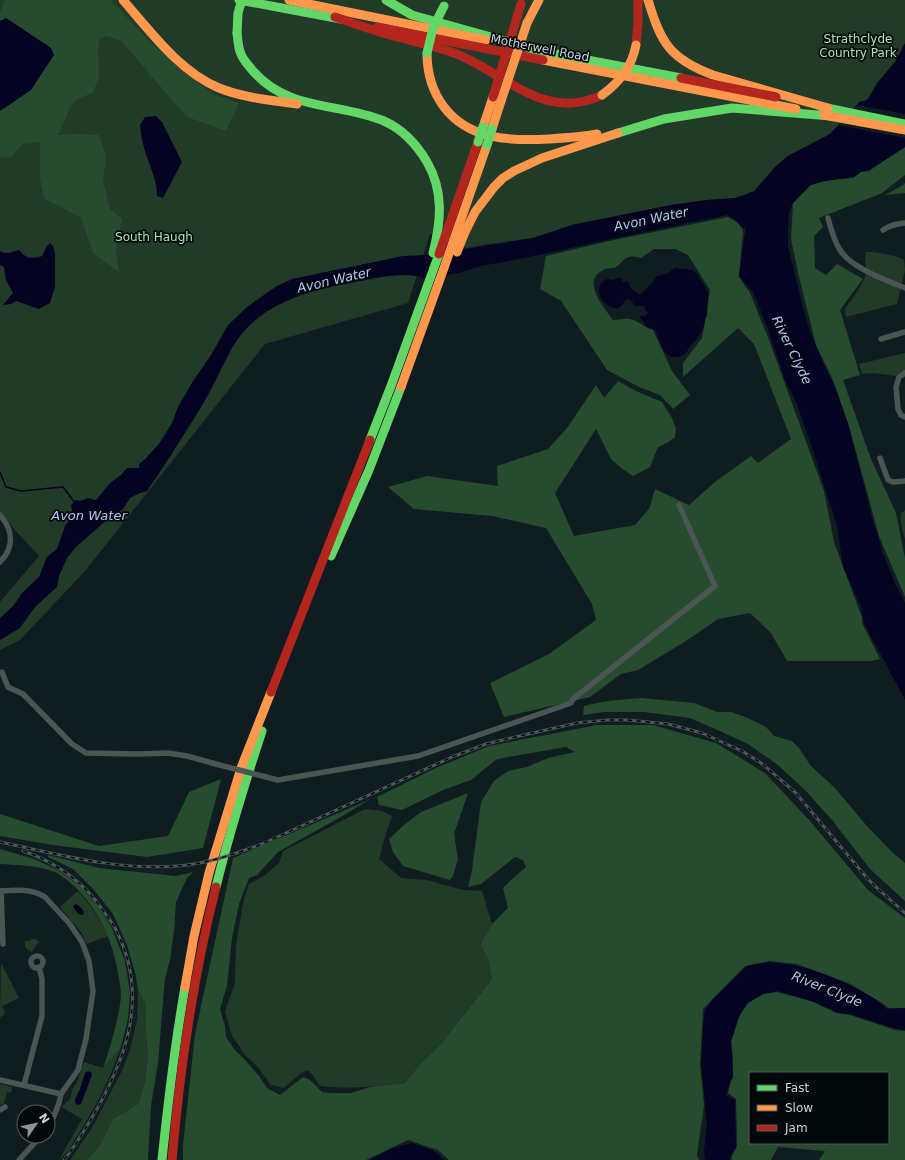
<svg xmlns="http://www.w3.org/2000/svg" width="905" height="1160" viewBox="0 0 905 1160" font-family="'DejaVu Sans',sans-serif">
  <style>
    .green { fill: #223a28 }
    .forest { fill: #264b2f; fill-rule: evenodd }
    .water { fill: #040422 }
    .pier { fill: #101d20 }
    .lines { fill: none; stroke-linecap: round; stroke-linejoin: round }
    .stream { stroke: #040422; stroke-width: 1.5 }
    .street { stroke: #4b5553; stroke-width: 5.5 }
    .fast { stroke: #63d668; stroke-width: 9 }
    .slow { stroke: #ff974d; stroke-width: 9 }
    .jam { stroke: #b3261e; stroke-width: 9 }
    .rail-casing { stroke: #4c5757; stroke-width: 3 }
    .rail { stroke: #03090b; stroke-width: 1.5; stroke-dasharray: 4.5; stroke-linecap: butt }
    .street-bridge { stroke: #4b5553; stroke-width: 5.5 }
    .fast-bridge { stroke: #63d668; stroke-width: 9 }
    .slow-bridge { stroke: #ff974d; stroke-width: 9 }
    .jam-bridge { stroke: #b3261e; stroke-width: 9 }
    .labels { text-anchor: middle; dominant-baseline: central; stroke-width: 3.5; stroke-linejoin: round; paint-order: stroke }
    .park-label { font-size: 12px; fill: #a5e7af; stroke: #03090b }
    .street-label { font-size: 12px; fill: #c9d7da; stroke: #03090b }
    .water-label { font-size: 13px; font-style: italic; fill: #b5c2fb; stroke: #03090b }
  </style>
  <rect width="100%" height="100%" fill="#101d20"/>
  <g class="green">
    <path d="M0,0H905V106L868,100L864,101L859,102L857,105L830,134L788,156L776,166L755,191L735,198L707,200L671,205L572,225L533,238L489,244L466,248L430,234L408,303L265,344L85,571L20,640L0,650V602L39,556L13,528L0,511Z"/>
    <path d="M866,252C878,252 893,254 904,260L905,270L897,304L846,317L845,309C850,302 863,284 865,277C868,268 863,260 866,252Z"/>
    <path d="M905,353V371L895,376L874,373L862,374L859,364Z"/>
    <path d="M905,510V539C902,530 900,522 901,513Z"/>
    <path d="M365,809L382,811L392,816L387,830L379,859L401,878L427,880L463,890L482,891L492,924L480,945L488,959L492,979L440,1045L419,1065L405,1083C377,1086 349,1090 320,1086L314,1077L308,1070L301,1073L284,1088L271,1085L258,1067L246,1056L232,1036L225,1011L235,983L236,945L243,903L249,884L264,876L279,863L283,851Z"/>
    <path d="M78,891C91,905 99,918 108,936L87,944L81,932L60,907Z"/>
    <path d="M31,939H35L39,941L32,952L28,950L25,947V941H30Z"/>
    <path d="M1,963L19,998L2,1006L5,1013L0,1018Z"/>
    <path d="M138,990L145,1003L146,1037L148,1054L145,1082L138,1104L113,1119L98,1148L86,1160H70L92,1128L123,1069L131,1046L137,1020Z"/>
    <path d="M121,1047C110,1080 95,1108 76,1138C71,1146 66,1155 59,1160L82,1119L63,1108V1106L70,1099L72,1090L77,1082L84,1062L103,1068Z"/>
    <path d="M0,1084L12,1087L11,1093L7,1092L4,1103L0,1105Z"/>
  </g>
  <g class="forest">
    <path d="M5,0H111L151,43L183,72L213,94L239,103L226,131L187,117L121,41L106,36L99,40L98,51L99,78L93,92L75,101L70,108L58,135L76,134L99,135L106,156L103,180L110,209L122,219L116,250L119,272L93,253L81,218L44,198L40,179V142L23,144L11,157L0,158V111L31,90L6,18L0,21V13Z"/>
    <path d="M905,147V175L882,193L819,218L823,227L814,236L815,268L826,275L837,264L863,279L840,310L860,375L843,380L871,459L896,513L905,558V597L879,536L849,426L832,378L816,345L799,277L791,239L793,203L810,186L821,181L853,178L861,172L869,171Z"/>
    <path d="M905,183V193L885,195L903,185Z"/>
    <path d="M728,217L738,223L743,230L739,277L750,293L769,340L824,491L834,542L862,618V623L880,659L871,661H787L771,633L750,613L718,619L686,641L638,670L621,674L590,697L504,717L490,683L549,654L596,620L592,604L546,528L492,516L414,509L388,487L427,476L498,486L497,466L548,449L567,428L596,385L604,398L618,381L636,391L662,402L672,418L676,429L675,437L669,442L658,447L650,467L633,476L621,468L611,459L596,429L555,493L574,536L635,525L649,509L655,489L689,505L715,482L751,456L758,463L791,439L754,344L738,328L683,377V363L702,338L710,290L688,255L675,249H654L641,258C637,257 632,256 629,257C623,258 620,266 614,268C611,268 608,268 605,269C580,280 603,306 613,320C618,320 625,318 630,319C639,321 645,328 653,330L672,371L690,395L673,409L660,395L639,387L607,370L561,301L540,289L546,256L609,241Z"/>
    <path d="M642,698L694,703L717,712H731L748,718L766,727L774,736L792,741L799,748L811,766L835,788L866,825L891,851L905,863V901L870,869L832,820L806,791L778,765L748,744L722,732L690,718L644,712H604L583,715L584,706C603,701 623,699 642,698Z"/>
    <path d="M597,725H653L716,743L765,773L810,821L868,890L905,918V1008H889L879,1001L848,983L797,964L769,961L745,966L703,1009L700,1064L704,1105L697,1155L699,1160H449L438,1150L408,1140L366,1160H183V1145L195,1034L233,858L371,799L332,822L278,852L257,875L249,878L239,904L232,938L227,986L220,1009L225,1026L226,1037L234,1049L245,1060L259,1076L267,1088L280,1095L303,1077L310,1080L322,1092L331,1093H351L370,1087L405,1083L419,1065L440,1045L492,979L488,959L480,945L492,924L508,908L503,888L511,880L526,867L523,860L515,857L481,884L468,887L472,870L481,802L494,781L508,771L527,767L548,758L575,752L566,747L497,759L471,780L443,790L402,810L379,805L377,797L436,768L489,746Z"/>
    <path d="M221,779L203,848L147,857L53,845L0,836V814L99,846L168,836L189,792Z"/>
    <path d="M468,793L454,834L458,859L453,876L450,880L403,866L393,852L389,839L404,825L421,812Z"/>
    <path d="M0,849L34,859L58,870L79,885L97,905L111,926L125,961L130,992L128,1019L121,1047L103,1068C111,1045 118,1022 121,997C121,992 120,985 119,979C114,939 93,895 57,873C53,871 49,870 45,869C30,865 16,865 0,864Z"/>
    <path d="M48,855L99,868L176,876L193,872L187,878L176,902L174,931L170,960L165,978L158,1063L151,1106L148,1160H86L98,1148L113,1119L138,1104L145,1082L148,1054L146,1037L145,1003L138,990L135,972L127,945L113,914L94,890L73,869L48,857Z"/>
    <path d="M777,992L811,1001L836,1013L850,1015L895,1030L905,1031V1160H819L825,1151L778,1147L771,1160H732V1156L737,1146L736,1099L728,1093L731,1081L733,1077V1057L731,1042L739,1017L747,1003L763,994ZM750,1073H888V1143H750Z"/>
  </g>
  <g class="water">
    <path d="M6,18L51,48L54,55L31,90L0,111V21Z"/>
    <path d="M905,43V147L869,170L861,172L854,177L825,181L810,185L793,203L789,212L788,232V246L802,304L810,332L825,367L835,386L849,427L872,517L883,553L894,581L905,603V700L864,623L861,607L843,567L837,526L811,444L796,402L785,380L767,326L753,292L739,276L746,225L744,229L734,219L727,215L621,237L525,258L481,266L459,273L425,278L429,255L533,238L572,225L671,205L707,200L735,198L745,195L754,191L776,166L788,156L830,134L857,105L859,102L864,101L868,99L877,83L895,62Z"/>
    <path d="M156,116L162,122L182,162L163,198L157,196C157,177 147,162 143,144C141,137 141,131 140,125L145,117Z"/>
    <path d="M50,243L53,246L55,254V287L50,303L39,309C31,307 24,303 16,301L11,304L3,305L13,293L6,280L4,267L0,265V251C6,255 12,252 19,250C21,252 22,254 24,255C29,259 37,258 42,256L47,246Z"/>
    <path d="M428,255L424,278C404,271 376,278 355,282C309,290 257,304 232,348C222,366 214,385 204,402C201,407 198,412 195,417C179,442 164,467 147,491L140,493L130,498L123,509L110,517L76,547L67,558L59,576L57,587L35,607L20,628L0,640V618L13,606L23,592L39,577L47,557L57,549L65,526L73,516L71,505L76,500L80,501L88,498L96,500L110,483L121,475L127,468H139V464L145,459L159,444L172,423L178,407L193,381L211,355L228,325L247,307L261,297L277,286L292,279L403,256Z"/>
    <path d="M675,268L693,270L697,274L706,288L708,294V299L707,315L705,320L704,326L698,338L691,345L686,353L682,356L677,357H671L664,351L655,330L647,327L639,316H645L648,313L645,310V306H635L633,303L629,299L625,300C617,324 584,289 607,279L612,280L621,277L622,281L623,282L626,281L629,282C629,289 634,291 640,295C645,291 654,281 657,276L668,273Z"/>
    <path d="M75,904C79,905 84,910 84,914L81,915L78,914L73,907Z"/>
    <path d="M770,962C780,963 789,964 798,966C824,972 869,991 887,1009L905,1008V1030L897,1029L850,1014L839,1013L814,1002L778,991L763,994L748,1003L739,1016L731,1041L733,1077L730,1081L726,1095L735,1100L736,1147L730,1157V1160H705L704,1151L707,1124L701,1064L703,1028L705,1010L713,999L747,966Z"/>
    <path d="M88,1071L92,1073V1075L81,1104L77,1105L75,1102V1099L80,1089L85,1073Z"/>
    <path d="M412,1143L434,1151L444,1160H370L393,1148Z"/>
  </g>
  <path class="pier" d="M857,105L905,114V138L838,125Z"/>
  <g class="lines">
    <path class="stream" d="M0,472L6,487L21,491L63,487L75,503"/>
    <g class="street">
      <path d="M828,218C831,229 834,241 840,250C851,268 886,280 905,288"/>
      <path d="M883,230C890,225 897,224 905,223"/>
      <path d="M881,339L905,332"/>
      <path d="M905,373L899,377L896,387L898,409L901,415L905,417"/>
      <path d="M880,458L888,480L893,482L905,481"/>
      <path d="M0,515C13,530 15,547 0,562"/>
      <path d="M2,672L8,687L23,694L72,744L86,753L138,754L168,753L187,756L212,763"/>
      <path d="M278,780L418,756L571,703L573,699L715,586L679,505"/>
      <path d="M0,891C15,890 31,888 45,897L69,923L82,942L89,961L93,991L86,1039L78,1070L61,1094L59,1103L50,1126L48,1128"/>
      <path d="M1,891L3,944"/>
      <circle cx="37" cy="962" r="6"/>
      <path d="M0,1080L61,1094"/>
      <path d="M24,1085L42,1016V979L39,967"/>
      <path d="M0,1110L5,1107"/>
      <path d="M19,1160L41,1136"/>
    </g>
    <g class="fast">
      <path d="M239,0L341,19"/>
      <path d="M386,0L412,15L537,50"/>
      <path d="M237,33C238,40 238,48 241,54C243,60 249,66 253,71C289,112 339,102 384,121C402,129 417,145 427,162C444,191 441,222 433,253"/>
      <path d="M530,49L681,78"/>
      <path d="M822,107L905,124"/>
      <path d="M618,133L664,119L732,108L831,116"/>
      <path d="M370,440L391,386L439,254"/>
      <path d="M331,556L369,470L401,387"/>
      <path d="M216,887C229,834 245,783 262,731"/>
      <path d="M162,1160C168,1102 175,1044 185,987"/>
    </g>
    <g class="slow">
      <path d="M123,0C151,32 179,71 219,88C244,98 271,100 297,104"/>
      <path d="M289,0L486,40"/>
      <path d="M648,0C661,43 670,59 713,75L828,108"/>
      <path d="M527,23L539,0"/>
      <path d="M427,53C427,73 432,91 444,107C469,140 510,141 548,139C564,138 581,137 597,134"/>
      <path d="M543,60L796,109"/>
      <path d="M824,115L905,130"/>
      <path d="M483,127L493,97"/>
      <path d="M492,129L501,101"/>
      <path d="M457,252L465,232L475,212L494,187L503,178L514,171L542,158L618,133"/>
      <path d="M401,387L444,268L487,145"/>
      <path d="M185,987L194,936L209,873L241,768L271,692"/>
    </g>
    <g class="jam">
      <path d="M335,17C353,23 371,30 390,35C411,41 433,45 454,53C505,72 543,123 602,95"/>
      <path d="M377,27L543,60"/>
      <path d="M636,45L638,22V0"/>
      <path d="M681,78L776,97"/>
      <path d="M439,254L478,142"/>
      <path d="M271,692L370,440"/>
      <path d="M172,1160C180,1068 193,977 216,887"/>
    </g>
    <defs>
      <g id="rail">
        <path d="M0,842C58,854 117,871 177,866C207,864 235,854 262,844L452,757L486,744L528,734L577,723L607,720H628L668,724L702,733L742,751L761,763L795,792L867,878L877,888L905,913"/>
        <path d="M23,851C56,862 85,883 104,912C108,918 113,923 116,930C148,993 129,1051 97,1109C87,1126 77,1144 64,1160"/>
      </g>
    </defs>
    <use href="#rail" class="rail-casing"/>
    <use href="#rail" class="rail"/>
    <path class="street-bridge" d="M212,763L278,780"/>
    <g class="fast-bridge">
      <path d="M237,33L238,13L242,0"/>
      <path d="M427,53L433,28L444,6"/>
      <path d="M478,142L483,127"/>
      <path d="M487,145L492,129"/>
    </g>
    <g class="slow-bridge">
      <path d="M602,95C620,82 632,67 636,45"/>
      <path d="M501,101L527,23"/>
    </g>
    <path class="jam-bridge" d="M493,97L521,4"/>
  </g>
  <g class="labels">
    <g class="park-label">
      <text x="858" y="39">Strathclyde<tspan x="858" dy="14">Country Park</tspan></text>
      <text x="154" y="237">South Haugh</text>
    </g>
    <g class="street-label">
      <text transform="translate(540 48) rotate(11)">Motherwell Road</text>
    </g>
    <g class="water-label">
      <text transform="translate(651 219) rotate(-12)">Avon Water</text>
      <text transform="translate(334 280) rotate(-13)">Avon Water</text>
      <text transform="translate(792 350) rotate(64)">River Clyde</text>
      <text x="89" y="515">Avon Water</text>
      <text transform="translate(827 989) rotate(22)">River Clyde</text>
    </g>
  </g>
  <rect x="749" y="1072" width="140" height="72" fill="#03090b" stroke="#525b5e"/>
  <rect x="757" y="1085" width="20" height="6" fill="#63d668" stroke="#525b5e"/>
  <text x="785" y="1092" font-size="12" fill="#c9d7da">Fast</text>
  <rect x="757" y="1105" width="20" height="6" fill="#ff974d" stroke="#525b5e"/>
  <text x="785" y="1112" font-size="12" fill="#c9d7da">Slow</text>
  <rect x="757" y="1125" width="20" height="6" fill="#b3261e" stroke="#525b5e"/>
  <text x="785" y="1132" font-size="12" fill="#c9d7da">Jam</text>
  <g transform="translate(36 1124) rotate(56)"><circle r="19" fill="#03090b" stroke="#525b5e"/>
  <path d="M0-3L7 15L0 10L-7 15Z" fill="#889699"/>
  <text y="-6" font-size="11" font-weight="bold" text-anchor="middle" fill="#c9d7da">N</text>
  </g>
</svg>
